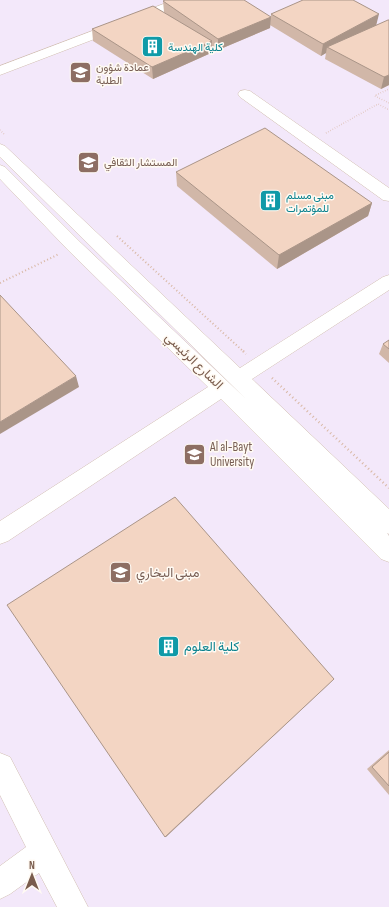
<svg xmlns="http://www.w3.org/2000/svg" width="389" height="907" viewBox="0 0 389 907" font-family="'Sofia Sans Condensed',Vazirmatn,sans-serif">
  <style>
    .education { fill: #f3e8fa }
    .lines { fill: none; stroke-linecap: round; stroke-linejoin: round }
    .minor-casing { stroke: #d1beb0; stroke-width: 1 }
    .path-far2 { stroke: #d9b8a5; stroke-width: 1.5; stroke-dasharray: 0.5 2; stroke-linecap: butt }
    .path-far1 { stroke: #d9b8a5; stroke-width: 2; stroke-dasharray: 1 2.5; stroke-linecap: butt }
    .path { stroke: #d9b8a5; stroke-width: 2.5; stroke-dasharray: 1 3; stroke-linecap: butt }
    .minor { fill: #fff; fill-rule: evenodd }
    .wall { fill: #d1b7a8 }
    .shaded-wall { fill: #aa9588 }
    .building { fill: #f3d5c3; stroke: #aa9588 }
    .labels { text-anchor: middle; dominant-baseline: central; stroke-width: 3; stroke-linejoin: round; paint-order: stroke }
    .far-culture-label { font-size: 11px; fill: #0d838f; stroke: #fffaf3; text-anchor: start }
    .far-education-label { font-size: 11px; fill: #785e54; stroke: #fffaf3; text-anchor: start }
    .street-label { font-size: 13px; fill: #7a5c4d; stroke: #fffaf3 }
    .education-label { font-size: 13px; fill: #785e54; stroke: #fffaf3; text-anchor: start }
    .culture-label { font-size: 13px; fill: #0d838f; stroke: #fffaf3; text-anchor: start }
  </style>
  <rect width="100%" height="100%" fill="#fdf6ec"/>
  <rect class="education" x="0" y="0" width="389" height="907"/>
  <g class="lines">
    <defs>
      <g id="minor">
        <path d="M174,0H191L189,3L0,75V66Z"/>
        <path d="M245,90L250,91L389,188V201L383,200L240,97L238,94L240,91Z"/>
        <path d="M0,144L5,146L240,368L383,277L389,275V290L252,379L389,509V534L387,533L389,536V562L381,559L221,399L8,541L0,544V521L208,387L68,250L0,179V165L5,167L80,242L245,398L0,157Z"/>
        <path d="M0,753L10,757L88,907H57L39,873L10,894L0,899V866L26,847L0,795Z"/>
      </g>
    </defs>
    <use href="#minor" class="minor-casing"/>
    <g class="path-far2">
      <path d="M376,95L389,89"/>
      <path d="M375,96L389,103"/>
      <path d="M0,130L5,135"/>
      <path d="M326,133L378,104L389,110"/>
    </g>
    <g class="path-far1">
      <path d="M117,236L244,352"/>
      <path d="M0,283L59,254"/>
    </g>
    <g class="path">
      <path d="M243,351L246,354"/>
      <path d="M272,378L389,488"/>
    </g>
    <use href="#minor" class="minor"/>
  </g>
  <g class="wall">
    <path d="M163,1L271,17L270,28L218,50L212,46L211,53L153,79L93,41L92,29L169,16L164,12Z"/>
    <path d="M271,14L377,25L389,85L381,89L325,59L326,53L321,56L270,25Z"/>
    <path d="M176,172L372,203L368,216L277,269L177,186Z"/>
    <path d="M389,340V363L379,354L383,344Z"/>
    <path d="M389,750V795L367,769Z"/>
  </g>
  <g class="shaded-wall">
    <path d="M379,14L376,26L327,47L326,53L321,56L323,44Z"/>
    <path d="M271,17L270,28L218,50V39Z"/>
    <path d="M212,41L211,53L153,79L152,67Z"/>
    <path d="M389,75V85L381,89L384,77Z"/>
    <path d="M372,203L368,216L277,269L279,255Z"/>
    <path d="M76,376L79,387L0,434V422Z"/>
    <path d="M334,679L330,683L166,837H165Z"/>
  </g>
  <g class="building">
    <path d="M165,0H244L271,17L218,39L163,1Z"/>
    <path d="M303,0H353L379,14L323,44L271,14Z"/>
    <path d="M153,6L212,41L152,67L92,29Z"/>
    <path d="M388,20H389V75L384,77L327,47Z"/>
    <path d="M265,128L372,203L279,255L176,172Z"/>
    <path d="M0,295L76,376L0,422Z"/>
    <path d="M389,340V349L383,344Z"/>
    <path d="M175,497L334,679L165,837L7,605Z"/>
    <path d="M389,752V786L372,767Z"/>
  </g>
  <defs>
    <symbol id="building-square" viewBox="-11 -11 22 22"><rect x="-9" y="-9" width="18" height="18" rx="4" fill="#0f9aa8" stroke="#fffaf3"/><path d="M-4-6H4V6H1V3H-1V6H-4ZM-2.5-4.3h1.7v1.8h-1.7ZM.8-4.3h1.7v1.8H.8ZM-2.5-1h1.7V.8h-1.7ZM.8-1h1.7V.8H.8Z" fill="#fff"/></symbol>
    <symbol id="university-square" viewBox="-11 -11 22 22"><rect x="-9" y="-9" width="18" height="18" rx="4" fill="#8d6e63" stroke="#fffaf3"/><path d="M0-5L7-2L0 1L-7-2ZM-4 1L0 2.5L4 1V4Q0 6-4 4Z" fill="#fff"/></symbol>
  </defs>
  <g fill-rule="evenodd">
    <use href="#building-square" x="140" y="34" width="25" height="25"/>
    <use href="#university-square" x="68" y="60" width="25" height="25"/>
    <use href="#university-square" x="76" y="150" width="25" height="25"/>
    <use href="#building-square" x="258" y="188" width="25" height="25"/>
    <use href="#university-square" x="182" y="442" width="25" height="25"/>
    <use href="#university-square" x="108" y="560" width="25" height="25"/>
    <use href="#building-square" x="156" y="634" width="25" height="25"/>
  </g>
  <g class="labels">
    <g class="far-culture-label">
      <text x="168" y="47">كلية الهندسة</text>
      <text x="286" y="195">مبنى مسلم<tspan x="286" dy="13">للمؤتمرات</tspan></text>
    </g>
    <g class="far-education-label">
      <text x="96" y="67">عمادة شؤون<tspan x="96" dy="13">الطلبة</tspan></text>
      <text x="104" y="162">المستشار الثقافي</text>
    </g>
    <g class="street-label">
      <text transform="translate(194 361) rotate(44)">الشارع الرئيسي</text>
    </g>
    <g class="education-label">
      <text x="210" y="447">Al al-Bayt<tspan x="210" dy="15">University</tspan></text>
      <text x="136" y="573">مبنى البخاري</text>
    </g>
    <g class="culture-label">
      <text x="184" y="647">كلية العلوم</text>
    </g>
  </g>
  <g transform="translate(32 875)" stroke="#fffaf3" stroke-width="3" paint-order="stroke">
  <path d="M0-3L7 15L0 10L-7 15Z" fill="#7a5c4d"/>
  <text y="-6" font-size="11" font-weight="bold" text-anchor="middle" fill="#7a5c4d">N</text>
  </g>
</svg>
